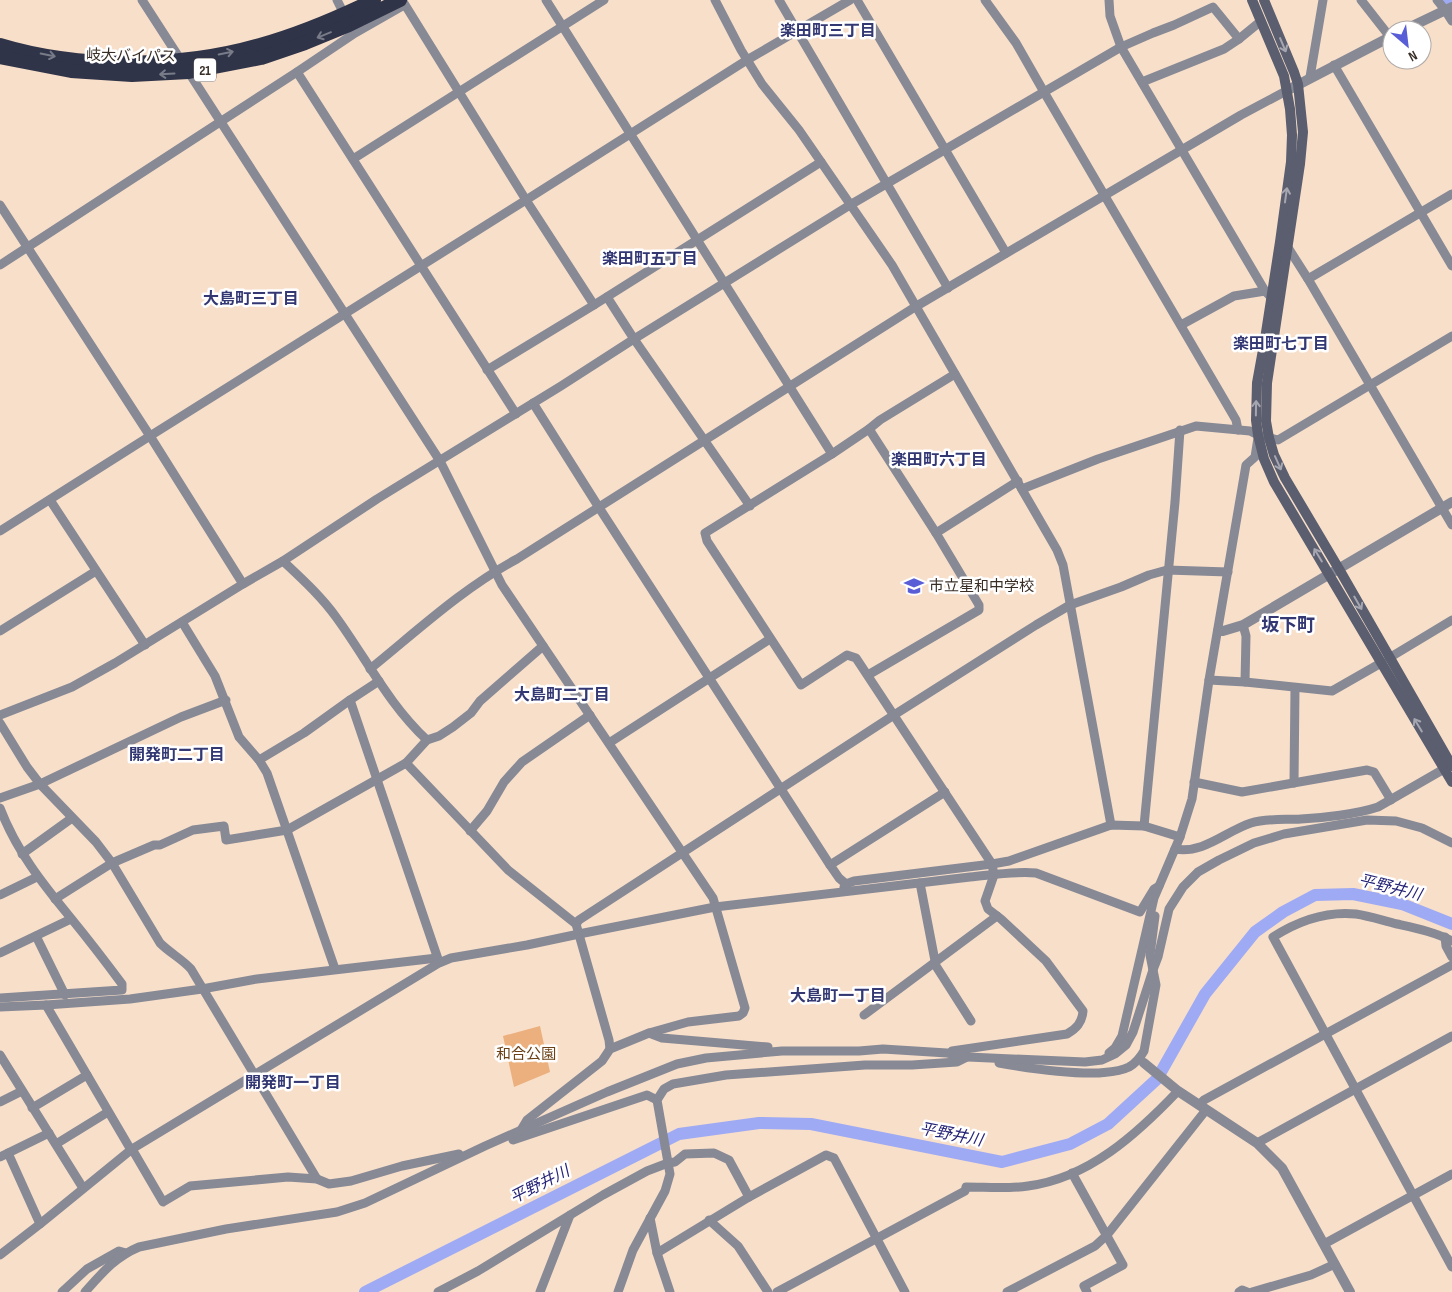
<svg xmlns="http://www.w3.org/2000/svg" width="1452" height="1292" viewBox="0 0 1452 1292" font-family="'Sofia Sans Condensed','Noto Sans JP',sans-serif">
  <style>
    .green { fill: #ebb07e }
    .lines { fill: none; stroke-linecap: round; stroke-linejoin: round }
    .river { stroke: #9eaaf3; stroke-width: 12 }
    .minor { stroke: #878995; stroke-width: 9 }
    .tertiary { stroke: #878995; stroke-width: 10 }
    .secondary { stroke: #5b5e6f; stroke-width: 10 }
    .trunk { stroke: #303448; stroke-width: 14 }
    .oneway { stroke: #787b88 }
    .oneway2 { stroke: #a5a6b0 }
    .labels { text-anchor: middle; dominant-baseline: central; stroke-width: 5; stroke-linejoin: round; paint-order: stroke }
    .shield { fill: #fff; stroke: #746d67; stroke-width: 1 }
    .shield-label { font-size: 14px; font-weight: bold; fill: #382e26 }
    .street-label { font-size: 15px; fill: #382e26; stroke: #fff }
    .poi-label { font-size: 15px; fill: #382e26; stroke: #fff; text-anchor: start }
    .park-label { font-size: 15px; fill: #6c4116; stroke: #fff }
    .neighbourhood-label { font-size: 16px; font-weight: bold; fill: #333873; stroke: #fff }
    .water-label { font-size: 16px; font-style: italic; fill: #262476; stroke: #fff }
    .quarter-label { font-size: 18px; font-weight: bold; fill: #333873; stroke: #fff }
  </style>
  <rect width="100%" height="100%" fill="#f8dfca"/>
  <path class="green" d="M540,1026L550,1072L514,1087L503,1036Z"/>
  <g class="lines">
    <g class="river">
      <path d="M1446,0L1452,9"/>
      <path d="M365,1292L679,1134L759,1123L811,1124L1002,1162L1070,1144L1108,1124L1157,1079L1205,994L1255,932L1283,912L1315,895L1353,894L1402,904L1452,924"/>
    </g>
    <g class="minor">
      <path d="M142,0L440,461L502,585L713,898L745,1008L743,1013L739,1016L688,1022L649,1033"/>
      <path d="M337,0L344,14"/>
      <path d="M402,0L526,200L594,305"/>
      <path d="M546,0L832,454"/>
      <path d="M715,0L741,50L762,84L799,130L892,265L1057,550L1063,565L1111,825"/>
      <path d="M779,0L948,288"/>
      <path d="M857,0L1006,253"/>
      <path d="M985,0L1016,43L1044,92L1236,420L1238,430"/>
      <path d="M1109,0L1110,16L1121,47L1265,291"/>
      <path d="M1361,0L1390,37"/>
      <path d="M1437,0L1445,10"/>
      <path d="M1445,10L1452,21"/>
      <path d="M1334,65L1452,266"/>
      <path d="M297,72L516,414"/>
      <path d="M1310,77L1323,0"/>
      <path d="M1142,82L1224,49L1239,39L1261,21"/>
      <path d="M353,159L604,0"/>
      <path d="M0,205L150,436L243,584"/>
      <path d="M1287,246L1308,279L1452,525"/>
      <path d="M0,265L297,72L355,33L404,5"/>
      <path d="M1308,279L1452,194"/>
      <path d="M607,297L634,339L750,506"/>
      <path d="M1181,325L1234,296L1265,291L1269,295"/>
      <path d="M487,370L594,305L821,162"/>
      <path d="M533,403L598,506L830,865L839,878L846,884"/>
      <path d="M869,429L880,420L955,374"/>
      <path d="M1022,489L1098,459L1196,426L1250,431L1258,435L1278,440L1452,336"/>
      <path d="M50,500L145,645"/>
      <path d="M0,531L150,436L526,200L747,60L850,0"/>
      <path d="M936,533L1018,481"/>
      <path d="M283,561C301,578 321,596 336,617C366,658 389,705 427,740"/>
      <path d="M182,622L215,676L239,737L259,760L267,773L335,969"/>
      <path d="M1243,625L1246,636L1245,682"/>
      <path d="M0,631L96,571"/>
      <path d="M1389,658L1452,620"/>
      <path d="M370,669C417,631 463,588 517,559L915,307L1241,115L1288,90"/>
      <path d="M868,675L979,610V605L936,533L869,429L832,454L705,533L707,541L801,685L847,655L856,658L992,864L994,875L985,901L988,909L1001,919L1046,961L1083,1011C1082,1023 1076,1029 1067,1034L952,1051"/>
      <path d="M1209,680L1245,682L1332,691L1381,663"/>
      <path d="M350,700L439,962"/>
      <path d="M0,715L72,687L115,663L243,584L283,561L377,499L561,386L634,339L850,205L1121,47L1153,33L1174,25L1213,7L1239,39"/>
      <path d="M0,723L27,767L40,784L96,842L112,863L160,943C170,953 182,959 191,969L317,1179"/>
      <path d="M609,743L770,639"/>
      <path d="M259,760L304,733L350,700L379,681"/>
      <path d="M406,763L508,870L576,924L609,1040L610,1049"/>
      <path d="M1194,782L1242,792L1367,770L1374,772L1391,800"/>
      <path d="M1294,783L1295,688"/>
      <path d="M0,798L40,784L181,717L226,700"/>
      <path d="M0,808C16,850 42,883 70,917C88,939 105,961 122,984V990L0,998"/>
      <path d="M1144,826L1175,502L1180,430"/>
      <path d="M470,831L487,811L504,782L522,762L590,715"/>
      <path d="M1175,849C1204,854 1226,831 1251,823C1266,818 1285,820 1301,819C1323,818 1357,814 1378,807L1444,769"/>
      <path d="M22,854L72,818"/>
      <path d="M830,865L945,792"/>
      <path d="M920,883L936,966L971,1021"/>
      <path d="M844,887L846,884L854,881L992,864L1009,861L1111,825L1144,826L1180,837"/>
      <path d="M0,895L37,877"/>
      <path d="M55,899L112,863L154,845H160L193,830L224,826L226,840L287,830L406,763L427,740L439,736L453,727L471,713L480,701L543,646"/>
      <path d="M576,924L579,920L894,715L1036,625L1070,605L1121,587L1149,575L1167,570L1228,572"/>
      <path d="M36,936L65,995"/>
      <path d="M1445,937L1446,946L1452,957"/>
      <path d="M1452,941C1435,932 1415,928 1397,924C1384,921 1370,916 1356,914C1326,911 1298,921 1273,937L1452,1267"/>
      <path d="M0,953L71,919"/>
      <path d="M46,1005L130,999L202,989L257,979L437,958"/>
      <path d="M0,1007L46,1005L131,1150"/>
      <path d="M864,1015L997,916"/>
      <path d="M1109,1053L1115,1048L1122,1036L1154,898L1180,837L1192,799L1209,680L1246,465L1255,457L1258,438"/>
      <path d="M0,1055L83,1188"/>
      <path d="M999,1063C1032,1069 1065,1074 1099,1073C1109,1072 1119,1072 1129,1067C1136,1063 1140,1058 1144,1051L1156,985L1150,955L1155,916"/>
      <path d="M0,1102L22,1091"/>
      <path d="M1199,1105L1204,1100L1452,965"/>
      <path d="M32,1108L87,1075"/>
      <path d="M521,1130L527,1120L602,1061L610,1049L649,1033L662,1038L768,1047"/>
      <path d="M513,1140L647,1095L657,1100"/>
      <path d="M1257,1143L1452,1036"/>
      <path d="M56,1144L108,1112"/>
      <path d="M132,1149L163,1202L190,1186L288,1177L317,1179L329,1184L351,1181L402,1166L459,1154"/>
      <path d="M8,1153L40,1224"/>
      <path d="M0,1157L49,1133"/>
      <path d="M1072,1173L1123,1265L1084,1286L1087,1292"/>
      <path d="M650,1218L657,1253L670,1292"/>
      <path d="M709,1220L738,1246L768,1292"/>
      <path d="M1324,1244L1452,1174"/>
      <path d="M657,1253L749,1197L826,1155L834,1158L905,1292"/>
      <path d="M0,1255L40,1224L132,1149L439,963L451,958L527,945L579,934L715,907L970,877C992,875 1014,871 1036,873L1140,912L1154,889L1159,886"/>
      <path d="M62,1292L87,1269L119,1251L126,1253"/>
      <path d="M85,1292C102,1273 115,1257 139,1247L226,1229L337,1212L365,1203L485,1146L607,1092L677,1064L706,1058L782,1051H859L883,1049L947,1053L968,1057L990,1058L1085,1062L1102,1060L1115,1054L1126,1045L1133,1032L1153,970L1158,957L1169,909L1183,887L1198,872L1219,860L1254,843L1284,834L1367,820L1396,821L1422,828L1452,843"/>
      <path d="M438,1292L478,1271L603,1195L647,1171L668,1163L675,1162L685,1154L714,1153L729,1160L749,1197"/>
      <path d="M540,1292L570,1215"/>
      <path d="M618,1292L633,1250L665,1191L670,1174L657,1100L664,1089L673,1084L726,1075L865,1065H912L957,1062L967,1057"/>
      <path d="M777,1292L965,1191L966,1187C986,1187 1008,1189 1028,1186C1089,1178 1137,1134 1178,1091"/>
      <path d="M1007,1292L1095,1246L1107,1235L1206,1110"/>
      <path d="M1239,1292L1242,1290L1247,1292"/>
      <path d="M1252,1292L1311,1275L1335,1264"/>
    </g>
    <g class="tertiary">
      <path d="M1404,30L1452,7"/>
      <path d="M1288,90L1392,36"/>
      <path d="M1218,631H1223L1243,625L1452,502"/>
      <path d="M1144,1063L1178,1091L1257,1143L1282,1168L1350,1292"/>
    </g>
    <g class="secondary">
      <path d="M1252,0L1284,76L1290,109L1292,135L1291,162L1280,242L1265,339L1257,383L1256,420L1258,435L1264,459L1274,482L1452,782"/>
      <path d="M1264,0L1294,72L1298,84L1303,132L1300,164L1267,383L1266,421L1269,438L1274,455L1285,478L1339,569L1452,766"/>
    </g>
    <g class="trunk">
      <path d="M0,45C79,69 181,68 260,45C299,34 337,18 374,0"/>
      <path d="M0,57L71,71L132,75L189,72L261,58L305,43L349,25L400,0"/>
    </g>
  </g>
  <defs><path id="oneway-shaft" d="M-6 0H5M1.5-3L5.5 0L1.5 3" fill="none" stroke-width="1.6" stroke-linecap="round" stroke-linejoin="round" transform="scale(1.25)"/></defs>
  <g class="oneway">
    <use href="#oneway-shaft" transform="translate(324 35) rotate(158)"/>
    <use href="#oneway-shaft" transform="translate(226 53) rotate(-12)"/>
    <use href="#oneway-shaft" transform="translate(48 55) rotate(11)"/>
    <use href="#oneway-shaft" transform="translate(167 74) rotate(177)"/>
  </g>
  <g class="oneway2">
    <use href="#oneway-shaft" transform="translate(1283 45) rotate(67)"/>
    <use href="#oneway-shaft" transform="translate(1286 195) rotate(-82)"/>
    <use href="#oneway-shaft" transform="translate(1256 408) rotate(-89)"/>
    <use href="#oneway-shaft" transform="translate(1278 463) rotate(66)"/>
    <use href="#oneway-shaft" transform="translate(1318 555) rotate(-121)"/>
    <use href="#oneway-shaft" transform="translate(1358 603) rotate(60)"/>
    <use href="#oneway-shaft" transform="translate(1418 725) rotate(-121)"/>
  </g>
  <defs>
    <symbol id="school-bare" viewBox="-9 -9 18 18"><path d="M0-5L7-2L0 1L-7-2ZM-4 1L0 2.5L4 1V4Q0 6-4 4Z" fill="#595ed6" stroke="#fff" stroke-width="2.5" paint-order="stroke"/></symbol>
  </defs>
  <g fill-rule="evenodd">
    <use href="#school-bare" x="900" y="572" width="28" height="28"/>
  </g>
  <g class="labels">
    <rect class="shield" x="194" y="58.5" width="22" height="23" rx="4"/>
    <g class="shield-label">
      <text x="205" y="70">21</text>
    </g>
    <g class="street-label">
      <text transform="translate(131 56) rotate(1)">岐大バイパス</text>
    </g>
    <g class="poi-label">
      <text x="929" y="586">市立星和中学校</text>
    </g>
    <g class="park-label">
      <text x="526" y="1054">和合公園</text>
    </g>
    <g class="neighbourhood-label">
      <text x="828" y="31">楽田町三丁目</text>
      <text x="650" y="259">楽田町五丁目</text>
      <text x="251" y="299">大島町三丁目</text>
      <text x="1281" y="344">楽田町七丁目</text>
      <text x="939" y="460">楽田町六丁目</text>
      <text x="562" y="695">大島町二丁目</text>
      <text x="177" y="755">開発町二丁目</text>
      <text x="838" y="996">大島町一丁目</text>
      <text x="293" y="1083">開発町一丁目</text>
    </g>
    <g class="water-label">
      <text transform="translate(1390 888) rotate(14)">平野井川</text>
      <text transform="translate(951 1135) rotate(11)">平野井川</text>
      <text transform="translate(540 1185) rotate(-27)">平野井川</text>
    </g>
    <g class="quarter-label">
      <text x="1288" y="625">坂下町</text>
    </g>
  </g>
  <g transform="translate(1407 45) rotate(152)"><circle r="24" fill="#ffffff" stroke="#afaba8"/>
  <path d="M0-4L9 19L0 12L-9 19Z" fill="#595ed6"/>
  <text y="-8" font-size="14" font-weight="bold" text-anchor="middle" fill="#382e26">N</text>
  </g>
</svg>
